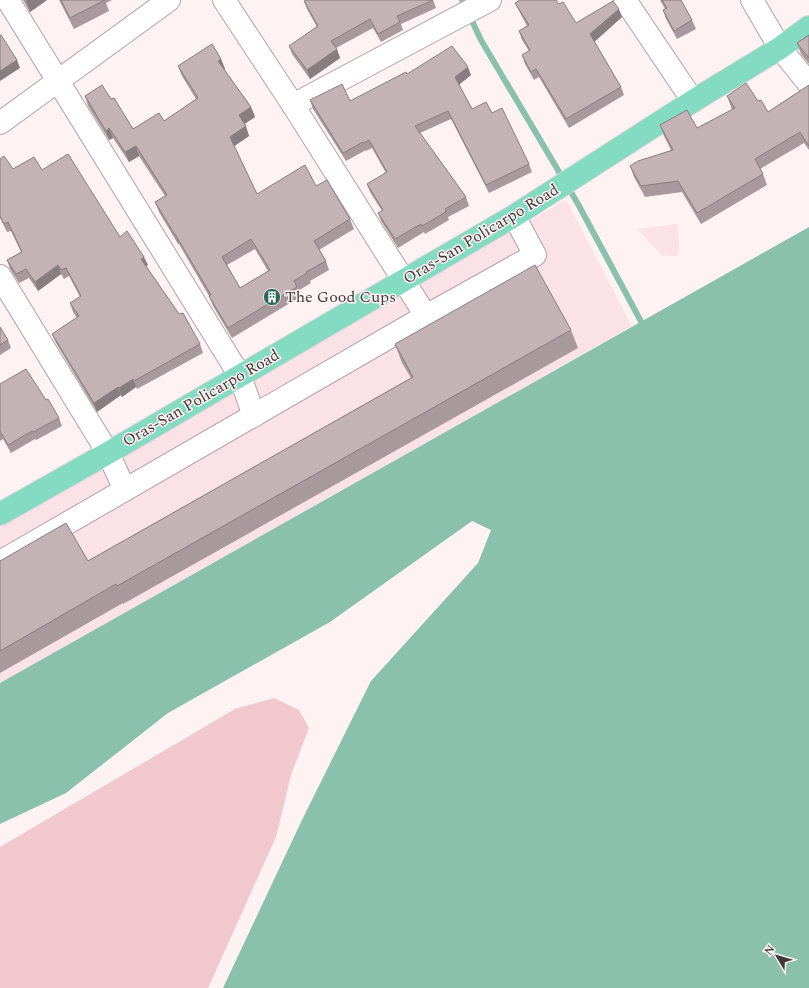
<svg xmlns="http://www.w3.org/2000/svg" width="809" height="988" viewBox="0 0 809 988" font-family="Spectral,serif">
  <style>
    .built { fill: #fbe2e6 }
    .green { fill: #f1c8ce }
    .water { fill: #89c1ac }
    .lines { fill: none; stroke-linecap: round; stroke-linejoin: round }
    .stream { stroke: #89c1ac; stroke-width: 6 }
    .minor-casing { stroke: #b2a3a5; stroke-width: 24 }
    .major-casing { stroke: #d5d3d4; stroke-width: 24 }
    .minor { stroke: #fff; stroke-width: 22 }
    .major { stroke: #83dcc2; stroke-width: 22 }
    .wall { fill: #a89a9c; fill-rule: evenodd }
    .shaded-wall { fill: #887d7f }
    .building { fill: #c3b3b5; stroke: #887d7f; fill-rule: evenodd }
    .labels { text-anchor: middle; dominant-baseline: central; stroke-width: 3; stroke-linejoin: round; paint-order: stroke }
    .street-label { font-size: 16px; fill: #40393a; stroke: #fff2f3 }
    .poi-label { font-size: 16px; fill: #40393a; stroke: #fff2f3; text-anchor: start }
  </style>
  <rect width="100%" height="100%" fill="#fff2f3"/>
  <g class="built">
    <path d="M566,200L632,326L0,683V523Z"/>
    <path d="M678,224L679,250L677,256L662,255L637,229Z"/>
  </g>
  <path class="green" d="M274,698L299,710L309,728L291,775L276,837L208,988H0V847L235,709Z"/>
  <path class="water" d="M809,227V988H223L301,822L371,681L478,563L491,530L472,521L330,622L168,713L66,793L0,824V683Z"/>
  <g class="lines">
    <path class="stream" d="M462,0L481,40L578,204L644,327"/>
    <defs>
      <g id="minor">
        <path d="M8,0L240,376L254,416"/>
        <path d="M224,0L293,105L426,316"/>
        <path d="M625,0L693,101"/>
        <path d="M752,0L780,48L809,84"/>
        <path d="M293,105L490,0"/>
        <path d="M0,123L169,0"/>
        <path d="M0,276L108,453L125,490"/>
        <path d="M0,562L426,316L535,255L514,216"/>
      </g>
      <path id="major" d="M0,514L108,453L514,216L693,101L780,48L809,27"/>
    </defs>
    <use href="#minor" class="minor-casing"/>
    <use href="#major" class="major-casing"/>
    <use href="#minor" class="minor"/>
    <use href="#major" class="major"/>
  </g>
  <g class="wall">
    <path d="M23,0H47L30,12Z"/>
    <path d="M59,0H112L106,3L109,11L74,29Z"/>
    <path d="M433,0L436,8L401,24L403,30L381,42L373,28L336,48L340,58L310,79L292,54L289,46L317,27L307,9L304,1Z"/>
    <path d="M660,0H681L692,20L696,29L677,39L666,19L663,10L665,9Z"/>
    <path d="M515,3L559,4L576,23L622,17L594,42L621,87L624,95L569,128L539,77L534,80L525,64L522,55L529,51L522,40L519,31L527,26L519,11Z"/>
    <path d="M809,35V64L801,54L797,43Z"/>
    <path d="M221,59L225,69H224L251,107L255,117L244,124L249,136L234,146L257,194L316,186L350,219L354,229L319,250L326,261L329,270L310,281L311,283L298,291L300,297L232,338L213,306L209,296L179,244H178L159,212L155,202L165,196L139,156L129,162L113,138L109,140L88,106L85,96L111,99L133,129L164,121L196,99L182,76L178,66ZM255,249L268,271L240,288L227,265Z"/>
    <path d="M407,74L471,75L459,85L472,109L492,113L529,164L532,172L489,193L451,119L420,133L466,197L469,206L448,217L449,220L425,234L424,232L398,248L381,221L378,213L382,211L370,192L367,184L386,173L372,148L366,151V150L346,161L313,109L310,100L350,101Z"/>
    <path d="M809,85V150L804,143L760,169L763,174L767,185L701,224L682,192L645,197L634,177L630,166L671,150L664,136L660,125L697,128L732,110L731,107L727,96L758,101L768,112Z"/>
    <path d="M0,159L13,169L42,170L120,237L148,265L146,266L200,344L203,353L137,389L136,387L122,397L121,395L97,412L56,343L52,334L77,318L73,312L70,303L80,297L69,276L64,279L61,274L38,291L29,278L19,283L10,269L7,260L21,252L11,231L7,232L0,218Z"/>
    <path d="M0,327L8,340L11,348L0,355Z"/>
    <path d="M571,330L578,348L123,604V603L0,673V561H88L411,378L402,363L395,344Z"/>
    <path d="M0,384L46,400L59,418L62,426L36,440L35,439L11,453L3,439L0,441Z"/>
  </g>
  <g class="shaded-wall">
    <path d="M27,0H47L30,12L26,0Z"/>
    <path d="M619,9L622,17L593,43L590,34Z"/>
    <path d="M337,49L340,58L310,79L307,70Z"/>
    <path d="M221,59L225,69L222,71L218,61Z"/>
    <path d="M17,60L20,68L0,81V71Z"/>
    <path d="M468,67L471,75L458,85L455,77Z"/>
    <path d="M251,107L255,117L243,125L239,115Z"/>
    <path d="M246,126L249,136L233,147L230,137Z"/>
    <path d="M109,128L113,138L109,140L106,131Z"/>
    <path d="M136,146L139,156L129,162L125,152Z"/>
    <path d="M144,257L148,265L144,267L141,259Z"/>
    <path d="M58,265L61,274L38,291L35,282Z"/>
    <path d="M133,379L136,387L122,397L119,388Z"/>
    <path d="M118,387L121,395L97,412L94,403Z"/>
  </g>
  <g class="building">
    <path d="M61,0H105L70,18Z"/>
    <path d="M307,0H433L397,16L400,22L378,34L370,19L331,41L337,49L307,70L289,46L318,26L304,1Z"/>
    <path d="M520,0H556L559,4L563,2L576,23L613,1L619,9L590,34L621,87L566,119L536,69L531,72L522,55L530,50L519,31L529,25L515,3Z"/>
    <path d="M662,0H681L692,20L674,31L663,10L667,8Z"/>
    <path d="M0,35H1L17,60L0,71Z"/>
    <path d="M809,35V58L797,43Z"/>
    <path d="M212,44L221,59L218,61L251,107L239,115L246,126L230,137L257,194L305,165L316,186L327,180L350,219L314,241L326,261L306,272L307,273L294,281L297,287L228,328L209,296L211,295L175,234V235L155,202L167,195L136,146L125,152L109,128L106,131L85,96L102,85L111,99L114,98L133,129L159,113L164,121L198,98L178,66ZM251,239L270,270L240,288L222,257Z"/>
    <path d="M452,46L468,67L455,77L472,109L486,102L492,113L502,108L529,164L486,185L448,111L415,126L466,197L445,209L446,212L422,226L421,224L395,239L378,213L383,210L367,184L387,172L369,140L363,143V142L343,153L310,100L342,84L350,101L406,72L407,74Z"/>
    <path d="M746,83L758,101L761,100L768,112L809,85V146L800,132L755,159L763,174L697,213L678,181L641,186L630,166L638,161L673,150L660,125L687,110L697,128L735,108L727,96Z"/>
    <path d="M68,154L120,237L127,231L144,257L141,259L179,314L183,313L200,344L134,381L133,379L119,388L118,387L94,403L52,334L79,316L70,303L81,296L66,268L61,270L58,265L35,282L26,269L16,274L7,260L22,252L8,222L4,224L0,216V159L4,156L13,169L34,157L42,170Z"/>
    <path d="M535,265L571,330L117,586L116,584L0,651V561L66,523L88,561L413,377L395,344Z"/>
    <path d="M0,327L8,340L0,345Z"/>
    <path d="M26,369L46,400L48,399L59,418L33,432L32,431L8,445L0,431V384Z"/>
  </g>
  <defs>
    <symbol id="building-disc" viewBox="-11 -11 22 22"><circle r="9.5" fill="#2d6a55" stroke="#fff2f3"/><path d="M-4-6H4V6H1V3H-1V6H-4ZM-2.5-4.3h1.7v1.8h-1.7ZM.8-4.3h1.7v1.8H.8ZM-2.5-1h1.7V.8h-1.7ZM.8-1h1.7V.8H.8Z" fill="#fff"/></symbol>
  </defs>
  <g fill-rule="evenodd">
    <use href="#building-disc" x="262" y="287" width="20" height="20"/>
  </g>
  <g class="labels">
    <g class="street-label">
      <text transform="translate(481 234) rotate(-31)">Oras-San Policarpo Road</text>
      <text transform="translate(201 398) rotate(-30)">Oras-San Policarpo Road</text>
    </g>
    <g class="poi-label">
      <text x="285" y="297">The Good Cups</text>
    </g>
  </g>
  <g transform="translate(777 956) rotate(308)" stroke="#fff2f3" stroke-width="3" paint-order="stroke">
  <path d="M0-3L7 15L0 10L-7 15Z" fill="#40393a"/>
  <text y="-6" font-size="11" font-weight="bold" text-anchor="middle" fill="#40393a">N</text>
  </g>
</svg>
